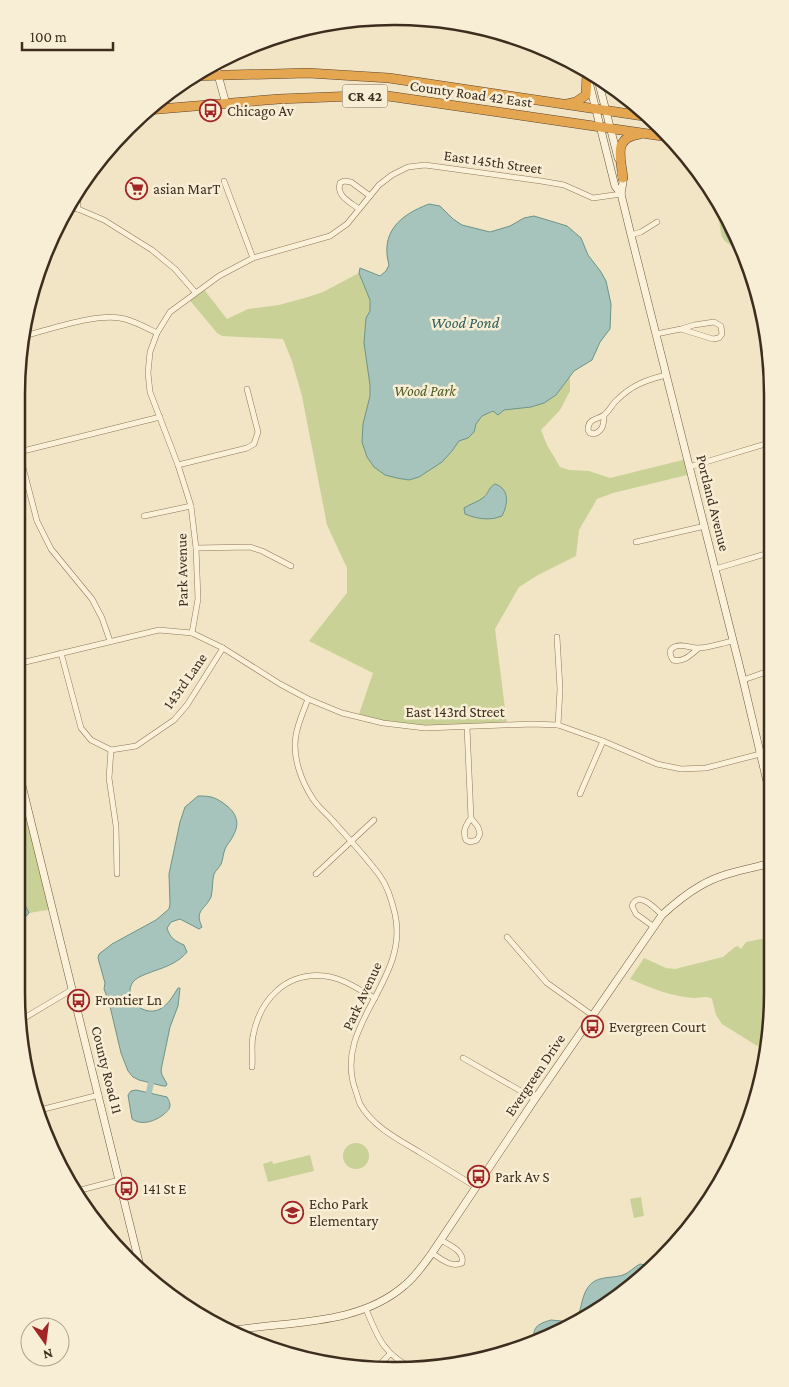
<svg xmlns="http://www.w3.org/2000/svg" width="789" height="1387" viewBox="0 0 789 1387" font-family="'Crimson Pro',serif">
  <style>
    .green { fill: #c9d197 }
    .water { fill: #a7c4bc; stroke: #6c948a }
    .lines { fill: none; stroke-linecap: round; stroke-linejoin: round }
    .canal { stroke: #a7c4bc; stroke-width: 6 }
    .street-casing { stroke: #8e7659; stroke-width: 6 }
    .secondary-casing { stroke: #70573c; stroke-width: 8 }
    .highway-casing { stroke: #5b442e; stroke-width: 10 }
    .street { stroke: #fbf1d9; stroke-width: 5 }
    .secondary { stroke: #fbf1d9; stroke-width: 7 }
    .highway { stroke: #e5a651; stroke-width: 9 }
    .labels { text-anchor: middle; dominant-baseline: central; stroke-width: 5; stroke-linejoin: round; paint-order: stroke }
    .shield { fill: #f8eed5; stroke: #756755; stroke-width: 1 }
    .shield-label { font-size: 14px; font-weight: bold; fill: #3d2d1e }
    .street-label { font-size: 15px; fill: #3d2d1e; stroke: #f8eed5 }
    .poi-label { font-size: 15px; fill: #3d2d1e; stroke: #f8eed5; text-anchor: start }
    .park-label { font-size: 15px; font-style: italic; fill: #4c5b23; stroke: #f8eed5 }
    .water-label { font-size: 16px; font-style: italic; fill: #2c5e5b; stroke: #f8eed5 }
    .rim { fill: none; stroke: #3d2d1e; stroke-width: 2.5 }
  </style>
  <rect width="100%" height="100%" fill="#f1e5c5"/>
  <g class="green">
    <path d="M711,191L722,205L744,255C740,248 731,247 725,241C720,236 721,229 719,222C718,212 715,201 711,191Z"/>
    <path d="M429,204L440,206L453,219L462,225L490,232L510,226L524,218L534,216L567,226L581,238L588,255L601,272L606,281L611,304L610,329L600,342L592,360L574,371L570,377V391L560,410L541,430L547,445L560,467L569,470L589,471L610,478L687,459L691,474L613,493L597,499L579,530L576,556L538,575L519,587L495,629L507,725L425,728L358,717L373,673L309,641L347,593V568L327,525L302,396L292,361L283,339L222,336L217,333L188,298L202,287L227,319L248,309L279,305L308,297L323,292L359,273L360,268L380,276L386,271L389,265C380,232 400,215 429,204Z"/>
    <path d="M17,765L53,909L29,913L16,887Z"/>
    <path d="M772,938V1018L765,1051L722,1024L716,1015L712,999C707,995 700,998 693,998C670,996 651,988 630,979L644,958L666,968L675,969L723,957L735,947L738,946L741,949L746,942L761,939L769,940Z"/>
    <circle cx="356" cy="1156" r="13"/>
    <path d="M310,1155L314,1171L268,1182L263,1164L272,1161L273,1164Z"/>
    <path d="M641,1197L644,1216L634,1218L630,1199Z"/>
  </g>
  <g class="water">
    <path d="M716,197L722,205L740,245L730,242L725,232Z"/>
    <path d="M429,204L440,206L453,219L462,225L490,232L510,226L524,218L534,216L567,226L581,238L588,255L601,272L606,281L611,304L610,329L600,342L592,360L574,371L556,395L544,403L531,407L504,410L498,415L493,411L482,416L476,424L474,432L468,438L459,441L452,451L442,462L419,477L409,480L397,478L385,475L374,467L367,457L362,442L363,424L370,396V385L364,343L366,318L370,311V300L359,273L360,268L380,276L386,271L389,265C380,232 400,215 429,204Z"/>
    <path d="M495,484C510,489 508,504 502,516C490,521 477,519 465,514L464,508C470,504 478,502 484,497C489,493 488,488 495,484Z"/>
    <path d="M198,796C211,796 216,797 227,806C237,814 240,824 233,836C231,841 227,844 225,849C223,854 223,860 221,864C219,868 216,870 214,874C212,881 213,889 211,897C205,910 194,910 202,927L199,929L180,919L171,922L167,928C170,938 175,941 184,945L187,952C179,962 166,967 154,971C147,974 138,976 133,982C122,997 143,1018 160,1009C168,1005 173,996 178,988H180L178,1006L170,1027L161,1070L162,1075L167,1084L166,1086H163L139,1080L133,1077L128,1071L121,1053L109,1002L104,989L105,983L98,958L99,954L112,944L156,920L169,909L170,904L169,874L180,822L185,807Z"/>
    <path d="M16,887L29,913L22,921L16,941Z"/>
    <path d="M136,1090L167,1097C168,1099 170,1102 170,1105C170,1110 166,1112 163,1115C155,1121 142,1126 132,1119L128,1095L131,1091Z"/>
    <path d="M640,1264L646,1265L651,1269L644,1277L576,1319C582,1310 581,1298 587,1289C595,1275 610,1279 623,1275C629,1273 634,1267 640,1264Z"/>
    <path d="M551,1320L572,1322L539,1342L534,1343C532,1327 537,1324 551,1320Z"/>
  </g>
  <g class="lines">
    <path class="canal" d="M149,1092L151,1083"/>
    <defs>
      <g id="street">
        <path d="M224,181L253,258"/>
        <path d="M77,190L78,209"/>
        <path d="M69,207L78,209L104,220L152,250L175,269L195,292"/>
        <path d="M359,209C350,202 336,196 340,183L344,181L351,182L370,196"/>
        <path d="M631,235L641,232L657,222"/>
        <path d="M656,334L681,329L694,325L714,322L721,326L722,334L719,338L713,339L681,329"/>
        <path d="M24,336C52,329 98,312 125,319C136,322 147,328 157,333"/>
        <path d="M604,415C604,424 603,431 594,434L590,433L588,430C588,418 597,420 604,415C609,412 612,404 617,400C632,385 646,380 666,375"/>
        <path d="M178,465L247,448L254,444L258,432L247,389"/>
        <path d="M689,467L772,442"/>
        <path d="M144,516L191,506"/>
        <path d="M636,542L705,526"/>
        <path d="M196,548L250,547L262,551L291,566"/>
        <path d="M715,569L772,552"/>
        <path d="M192,633L198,599L196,548L191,506L178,465L150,392L148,373L150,352L157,333L170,312L219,276L253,258L330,236L347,224L379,185L392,175L408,167L425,165L541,181L564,185L593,198L621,194"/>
        <path d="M557,637L560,689L558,725"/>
        <path d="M110,641L102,618L92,599L51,549L37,521L19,452L160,417"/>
        <path d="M699,648C691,654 684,663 673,660C670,656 668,650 674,647C681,643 690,648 698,648C709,648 722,643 733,641"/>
        <path d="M61,653L81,728L91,740L111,750"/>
        <path d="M17,664L159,630L192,633L223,648L280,684L308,699L342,713L383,723L425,728L532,724L558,725L603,741L657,764L681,769L706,768L760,754"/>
        <path d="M766,672L767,658L772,653"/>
        <path d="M743,680L772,670"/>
        <path d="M308,699C304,710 298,723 296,735C292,756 301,781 313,799C318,807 327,814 333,821C349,839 366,857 380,876C388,887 392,901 395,914C410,981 333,1024 355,1089C357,1094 358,1099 360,1104C373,1127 399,1140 421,1153C439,1164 458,1176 476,1187"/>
        <path d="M467,727L471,818C466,825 462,831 466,840L470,842L477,840L480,834L478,827L471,818"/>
        <path d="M111,750L136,746L174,720L187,705L223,648"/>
        <path d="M111,750L109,778L116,826L117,874"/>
        <path d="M580,794L603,741"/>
        <path d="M316,874L374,820"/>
        <path d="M654,927L636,914L632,906C638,890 655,908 662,915"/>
        <path d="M507,937L547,983L592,1015"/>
        <path d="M21,1020L73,989"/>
        <path d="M463,1058L535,1099"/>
        <path d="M252,1067C253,1057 251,1045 253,1036C260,999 286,972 325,976C343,978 359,990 375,998"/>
        <path d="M36,1111L99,1095"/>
        <path d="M77,1191L119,1180"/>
        <path d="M432,1253C441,1259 451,1268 462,1263C465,1251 449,1245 441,1240"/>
        <path d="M366,1309C378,1339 385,1356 416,1370"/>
        <path d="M379,1365L390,1354"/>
      </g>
      <g id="secondary">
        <path d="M215,64L226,104"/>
        <path d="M597,76L618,158"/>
        <path d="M589,82L615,186L621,194"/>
        <path d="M621,173L623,182L621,194L631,235L743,680L772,803"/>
        <path d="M17,765L140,1266"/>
        <path d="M236,1330C292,1321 360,1325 405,1285C416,1276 424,1264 432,1253L535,1099L662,915C674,904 686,894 700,886C721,873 748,869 772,863"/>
      </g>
      <g id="highway">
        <path d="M191,76L308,73L389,78L650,117"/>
        <path d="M567,104L576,102L586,95L587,74"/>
        <path d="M147,110L279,99L381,95L669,137"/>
        <path d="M623,178C621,157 612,138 640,134"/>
      </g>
    </defs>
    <use href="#street" class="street-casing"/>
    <use href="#secondary" class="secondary-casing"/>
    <use href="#highway" class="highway-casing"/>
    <use href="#street" class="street"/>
    <use href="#secondary" class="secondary"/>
    <use href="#highway" class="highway"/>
  </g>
  <defs>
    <symbol id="bus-ring" viewBox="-11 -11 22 22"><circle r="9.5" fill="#f8eed5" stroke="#a12625" stroke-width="1.5"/><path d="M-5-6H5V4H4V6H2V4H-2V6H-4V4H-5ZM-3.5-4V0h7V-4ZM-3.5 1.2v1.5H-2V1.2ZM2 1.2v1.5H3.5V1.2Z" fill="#a12625"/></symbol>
    <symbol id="supermarket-ring" viewBox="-11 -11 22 22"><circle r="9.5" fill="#f8eed5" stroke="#a12625" stroke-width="1.5"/><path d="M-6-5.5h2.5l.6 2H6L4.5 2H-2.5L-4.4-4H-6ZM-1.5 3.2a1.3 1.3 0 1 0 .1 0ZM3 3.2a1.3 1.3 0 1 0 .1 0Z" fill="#a12625"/></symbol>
    <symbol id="school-ring" viewBox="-11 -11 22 22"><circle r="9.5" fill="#f8eed5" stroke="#a12625" stroke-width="1.5"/><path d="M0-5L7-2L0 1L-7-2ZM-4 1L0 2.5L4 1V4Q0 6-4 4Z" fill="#a12625"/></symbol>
  </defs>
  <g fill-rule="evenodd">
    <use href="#bus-ring" x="198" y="98" width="25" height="25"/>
    <use href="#supermarket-ring" x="124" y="176" width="25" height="25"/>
    <use href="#bus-ring" x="66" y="988" width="25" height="25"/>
    <use href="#bus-ring" x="580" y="1014" width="25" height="25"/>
    <use href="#bus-ring" x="466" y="1164" width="25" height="25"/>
    <use href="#bus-ring" x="114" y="1176" width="25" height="25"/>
    <use href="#school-ring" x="280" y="1200" width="25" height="25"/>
  </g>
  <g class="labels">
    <rect class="shield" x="342.5" y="84.5" width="45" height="23" rx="4"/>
    <g class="shield-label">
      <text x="365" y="96">CR 42</text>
    </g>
    <g class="street-label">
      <text transform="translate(471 94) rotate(8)">County Road 42 East</text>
      <text transform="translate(493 162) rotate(8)">East 145th Street</text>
      <text transform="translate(713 503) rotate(76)">Portland Avenue</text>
      <text transform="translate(182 570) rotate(-91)">Park Avenue</text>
      <text transform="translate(185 681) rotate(-55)">143rd Lane</text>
      <text x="455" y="712">East 143rd Street</text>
      <text transform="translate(362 996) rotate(-65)">Park Avenue</text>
      <text transform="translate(107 1070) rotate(76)">County Road 11</text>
      <text transform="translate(535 1075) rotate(-56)">Evergreen Drive</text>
    </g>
    <g class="poi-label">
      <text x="227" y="111">Chicago Av</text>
      <text x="153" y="189">asian MarT</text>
      <text x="95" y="1000">Frontier Ln</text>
      <text x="609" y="1027">Evergreen Court</text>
      <text x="495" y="1177">Park Av S</text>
      <text x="143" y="1189">141 St E</text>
      <text x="309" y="1204">Echo Park<tspan x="309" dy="17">Elementary</tspan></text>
    </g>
    <g class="park-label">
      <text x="425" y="391">Wood Park</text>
    </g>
    <g class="water-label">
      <text x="465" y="322">Wood Pond</text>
    </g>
  </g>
  <path d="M0 0H789V1387H0ZM394 25H395A369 369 0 0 1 764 394V993A369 369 0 0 1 395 1362H394A369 369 0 0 1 25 993V394A369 369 0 0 1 394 25Z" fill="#f8eed5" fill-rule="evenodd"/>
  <path class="rim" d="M394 25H395A369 369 0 0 1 764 394V993A369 369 0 0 1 395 1362H394A369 369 0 0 1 25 993V394A369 369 0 0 1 394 25Z"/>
  <g transform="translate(45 1342) rotate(166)"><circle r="24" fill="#f8eed5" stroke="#ada18c"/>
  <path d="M0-4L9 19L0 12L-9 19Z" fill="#a12625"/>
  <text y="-8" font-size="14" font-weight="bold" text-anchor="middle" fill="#3d2d1e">N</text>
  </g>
  <path d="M22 42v8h91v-8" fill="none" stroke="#3d2d1e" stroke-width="2.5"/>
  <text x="30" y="42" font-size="15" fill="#3d2d1e" stroke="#f8eed5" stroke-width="4" paint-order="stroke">100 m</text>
</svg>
